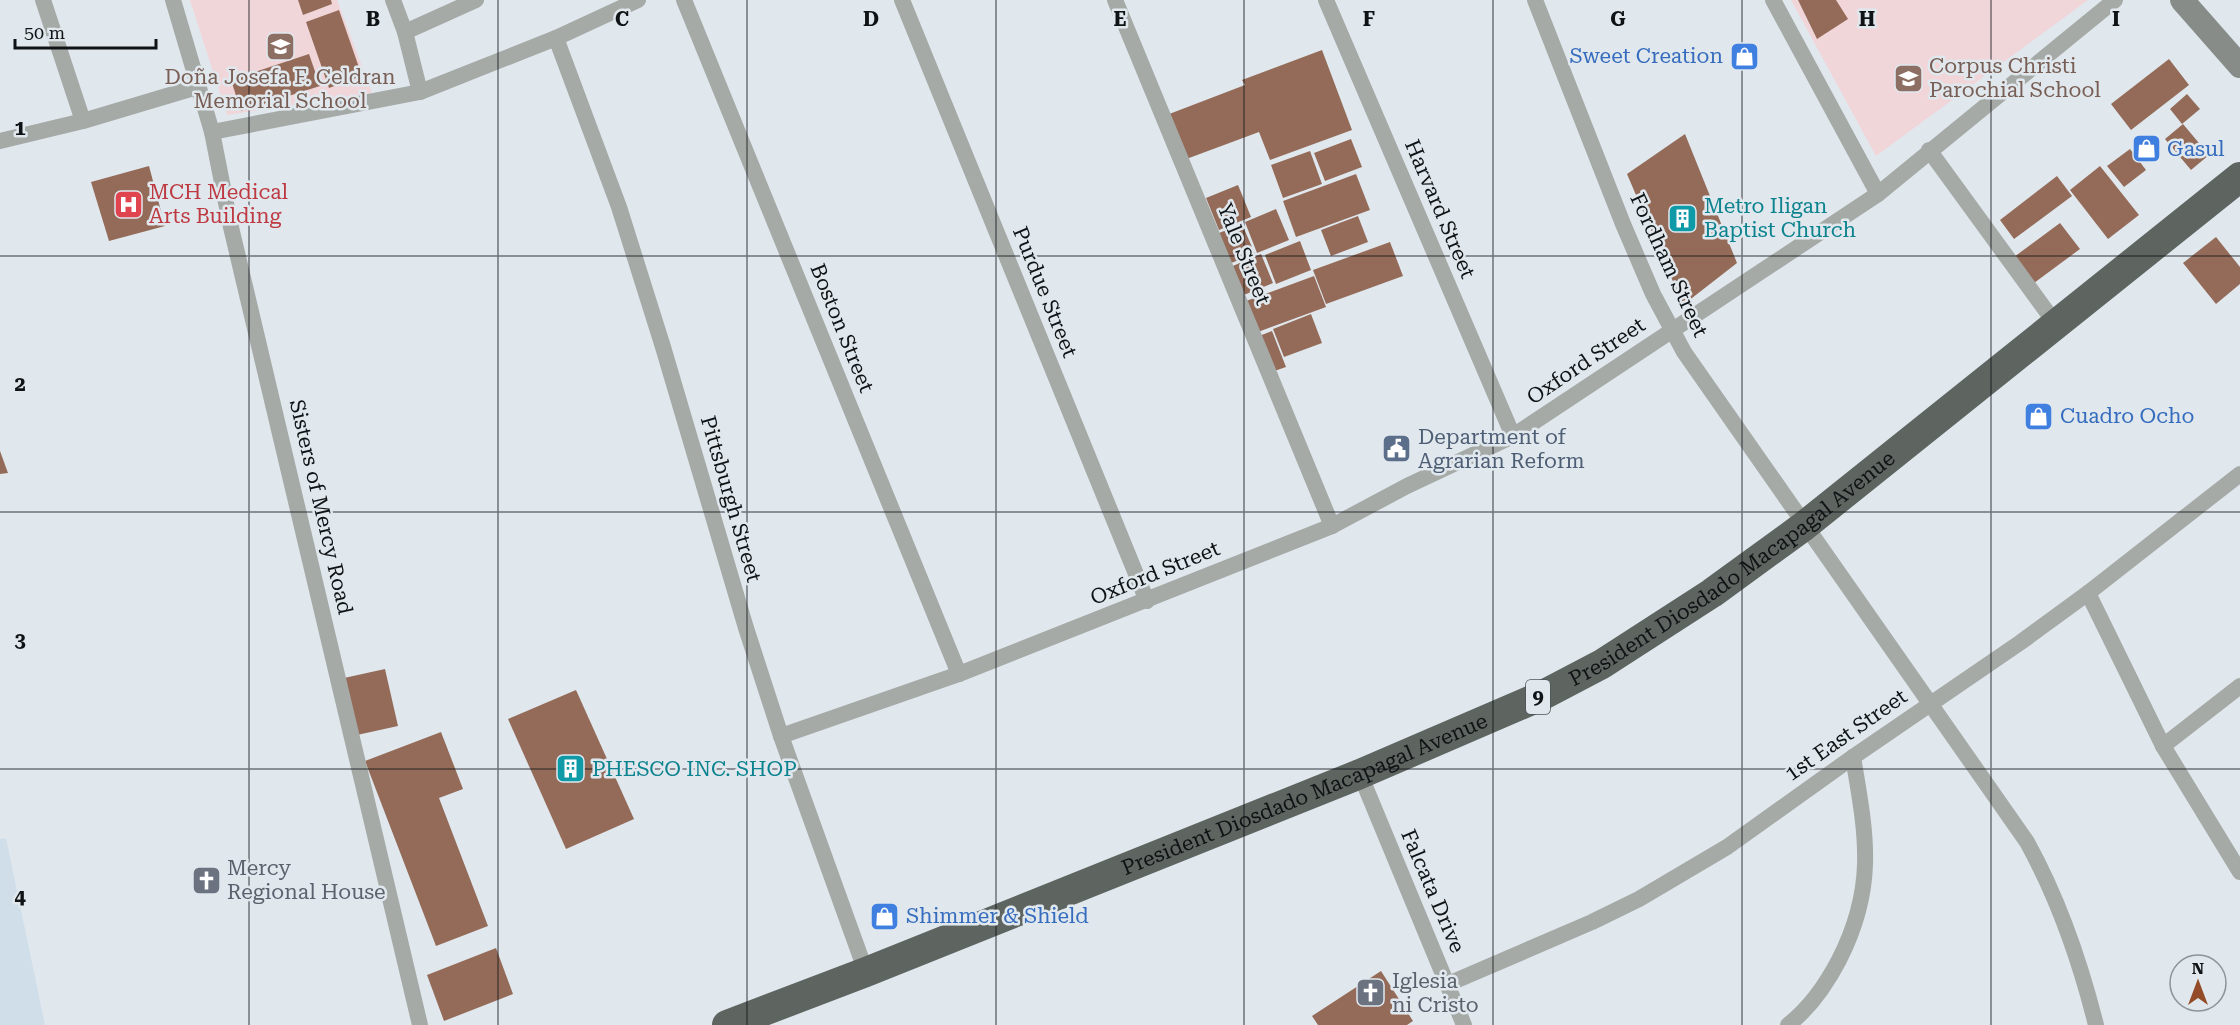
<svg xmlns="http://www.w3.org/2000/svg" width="2240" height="1025" viewBox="0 0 2240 1025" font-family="'Roboto Serif',serif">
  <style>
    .built { fill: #d0dee9 }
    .education { fill: #f0d5d9 }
    .building { fill: #946b58 }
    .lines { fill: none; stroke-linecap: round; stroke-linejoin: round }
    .street { stroke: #a6aaa7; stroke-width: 16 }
    .secondary { stroke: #878c88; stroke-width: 24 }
    .highway { stroke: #5e6460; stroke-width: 30 }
    .grid { fill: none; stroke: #101315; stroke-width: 1.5; stroke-opacity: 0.55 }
    .labels { text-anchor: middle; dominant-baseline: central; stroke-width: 5; stroke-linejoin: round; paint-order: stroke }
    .shield { fill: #e0e8ee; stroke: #4e5356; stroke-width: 1.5 }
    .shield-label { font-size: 20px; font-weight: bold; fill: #101315 }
    .shop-label { font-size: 21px; fill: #366cbe; stroke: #e0e8ee; text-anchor: start }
    .education-label { font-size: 21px; fill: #785e54; stroke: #e0e8ee; text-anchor: start }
    .health-label { font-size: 21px; fill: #be3a42; stroke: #e0e8ee; text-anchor: start }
    .culture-label { font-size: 21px; fill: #0d838f; stroke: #e0e8ee; text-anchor: start }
    .street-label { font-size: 21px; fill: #101315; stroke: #e0e8ee }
    .service-label { font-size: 21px; fill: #4e5e75; stroke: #e0e8ee; text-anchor: start }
    .worship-label { font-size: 21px; fill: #5b616d; stroke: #e0e8ee; text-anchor: start }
    .grid-label { font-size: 20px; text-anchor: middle; font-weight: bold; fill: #101315; stroke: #e0e8ee; stroke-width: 5; stroke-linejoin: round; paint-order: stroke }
  </style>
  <rect width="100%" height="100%" fill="#e0e8ee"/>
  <path class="built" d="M6,838L45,1025H0V839Z"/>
  <g class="education">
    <path d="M190,0H337L372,93L227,115Z"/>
    <path d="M1791,0H2088L1876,156Z"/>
  </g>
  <g class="building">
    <path d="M298,0H331L332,4L303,15Z"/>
    <path d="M1798,0H1836L1848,19L1817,39Z"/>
    <path d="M339,10L362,76L329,88L306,22Z"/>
    <path d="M1322,50L1352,130L1270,160L1259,132L1181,161L1164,116L1245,85L1242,80Z"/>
    <path d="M309,54L320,86L241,111L231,80Z"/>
    <path d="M2169,59L2189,85L2131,130L2111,104Z"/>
    <path d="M2187,94L2200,109L2182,124L2170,109Z"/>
    <path d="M2183,124L2209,155L2191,170L2165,139Z"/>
    <path d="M1685,134L1737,263L1683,305L1627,174Z"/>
    <path d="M1351,139L1362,167L1325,181L1314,153Z"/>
    <path d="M2130,149L2146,170L2124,187L2107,166Z"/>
    <path d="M1310,151L1322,184L1283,198L1271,165Z"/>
    <path d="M149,166L165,226L109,241L91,182Z"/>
    <path d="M2100,166L2139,215L2108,239L2070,190Z"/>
    <path d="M1356,174L1370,210L1296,237L1283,201Z"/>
    <path d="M2057,176L2072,196L2014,239L2000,220Z"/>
    <path d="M1238,185L1251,217L1219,230L1206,198Z"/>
    <path d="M1276,209L1289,240L1257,253L1245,222Z"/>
    <path d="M1358,216L1368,242L1331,256L1321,230Z"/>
    <path d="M2060,223L2080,249L2034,283L2014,257Z"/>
    <path d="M1242,224L1255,254L1231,263L1219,233Z"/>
    <path d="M2216,237L2240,267V284L2216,304L2183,263Z"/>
    <path d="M1300,241L1311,270L1276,284L1265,255Z"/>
    <path d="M1390,242L1403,276L1326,304L1313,270Z"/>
    <path d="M1261,254L1273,283L1239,297L1228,268Z"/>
    <path d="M1314,276L1326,307L1258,332L1246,301Z"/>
    <path d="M1311,314L1322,343L1284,357L1273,329Z"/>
    <path d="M1272,331L1286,367L1263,375L1249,340Z"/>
    <path d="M0,451L8,473L0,474Z"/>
    <path d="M385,669L398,726L357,735L344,678Z"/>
    <path d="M576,690L634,819L566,849L508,719Z"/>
    <path d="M441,732L463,789L439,798L488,926L436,946L365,761Z"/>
    <path d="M496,948L513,994L444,1021L427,975Z"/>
    <path d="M1381,971L1413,1021L1407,1025H1318L1312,1016Z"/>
  </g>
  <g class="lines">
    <g class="street">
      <path d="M43,0L83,121"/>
      <path d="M173,0L212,132L230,223L420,1025"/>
      <path d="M393,0L405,32L420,92"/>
      <path d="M684,0L959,674"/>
      <path d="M902,0L1147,601"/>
      <path d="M1115,0L1332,526"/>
      <path d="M1326,0L1513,436"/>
      <path d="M1535,0L1623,224L1653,294L1684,352L2027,842C2059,900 2080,961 2096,1025"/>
      <path d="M1773,0L1878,194"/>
      <path d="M405,32L476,0"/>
      <path d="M556,38L619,207L663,347L746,628L781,736L866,972"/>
      <path d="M212,132L420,92L556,38L638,0"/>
      <path d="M0,141L83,121L197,87"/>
      <path d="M1929,150L2055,323"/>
      <path d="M2088,593L2163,746L2240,872"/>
      <path d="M781,736L959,674L1332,526L1407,486L1513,436L1878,194L2115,0"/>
      <path d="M2163,746L2240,686"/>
      <path d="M1360,774L1464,1025"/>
      <path d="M1448,984L1592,922L1639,899L1727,847L1853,757L2021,642L2088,593L2240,474"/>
      <path d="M1788,1025C1811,1007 1826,985 1839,960C1877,886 1866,834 1853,757"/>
    </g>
    <path class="secondary" d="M2182,0L2240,66"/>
    <path class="highway" id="s1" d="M727,1025L866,972L1360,774L1541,696L1602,664L1712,593L1804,526L2240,177"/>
  </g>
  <path class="grid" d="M249,0V1025M498,0V1025M747,0V1025M996,0V1025M1244,0V1025M1493,0V1025M1742,0V1025M1991,0V1025M0,256H2240M0,512H2240M0,769H2240"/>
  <defs>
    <symbol id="school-square" viewBox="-11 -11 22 22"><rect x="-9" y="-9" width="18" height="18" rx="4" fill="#8d6e63" stroke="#e0e8ee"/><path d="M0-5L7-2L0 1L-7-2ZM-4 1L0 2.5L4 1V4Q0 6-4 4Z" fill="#fff"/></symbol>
    <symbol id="shop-square" viewBox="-11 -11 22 22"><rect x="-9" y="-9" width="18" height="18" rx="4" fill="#3f7fe0" stroke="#e0e8ee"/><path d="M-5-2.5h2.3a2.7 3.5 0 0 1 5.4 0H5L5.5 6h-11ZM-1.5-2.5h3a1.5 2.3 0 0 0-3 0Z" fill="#fff"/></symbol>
    <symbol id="hospital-square" viewBox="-11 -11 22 22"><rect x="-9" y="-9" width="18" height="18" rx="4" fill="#e0444e" stroke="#e0e8ee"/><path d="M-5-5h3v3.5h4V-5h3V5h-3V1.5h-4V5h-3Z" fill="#fff"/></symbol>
    <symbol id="building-square" viewBox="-11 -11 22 22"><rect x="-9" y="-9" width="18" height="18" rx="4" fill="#0f9aa8" stroke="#e0e8ee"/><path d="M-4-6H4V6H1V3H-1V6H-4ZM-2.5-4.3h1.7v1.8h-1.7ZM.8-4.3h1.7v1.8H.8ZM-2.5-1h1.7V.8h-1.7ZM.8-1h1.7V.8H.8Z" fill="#fff"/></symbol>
    <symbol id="civic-square" viewBox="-11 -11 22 22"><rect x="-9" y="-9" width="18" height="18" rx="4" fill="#5c6f8a" stroke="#e0e8ee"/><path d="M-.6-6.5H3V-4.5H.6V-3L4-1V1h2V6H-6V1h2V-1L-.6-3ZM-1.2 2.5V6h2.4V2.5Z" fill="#fff"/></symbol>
    <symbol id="church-square" viewBox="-11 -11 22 22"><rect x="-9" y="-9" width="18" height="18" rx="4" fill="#6b7280" stroke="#e0e8ee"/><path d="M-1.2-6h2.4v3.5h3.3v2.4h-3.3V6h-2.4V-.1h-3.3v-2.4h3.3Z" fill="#fff"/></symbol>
  </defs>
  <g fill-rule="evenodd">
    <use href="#school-square" x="264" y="30" width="33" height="33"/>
    <use href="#shop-square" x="1728" y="40" width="33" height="33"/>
    <use href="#school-square" x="1892" y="62" width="33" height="33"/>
    <use href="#shop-square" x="2130" y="132" width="33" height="33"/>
    <use href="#hospital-square" x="112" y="188" width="33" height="33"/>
    <use href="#building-square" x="1666" y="202" width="33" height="33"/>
    <use href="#shop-square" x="2022" y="400" width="33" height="33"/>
    <use href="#civic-square" x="1380" y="432" width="33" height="33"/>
    <use href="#building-square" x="554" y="752" width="33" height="33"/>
    <use href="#church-square" x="190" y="864" width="33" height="33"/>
    <use href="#shop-square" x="868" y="900" width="33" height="33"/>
    <use href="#church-square" x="1354" y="976" width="33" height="33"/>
  </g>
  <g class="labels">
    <rect class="shield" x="1526" y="680" width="24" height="34" rx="4.5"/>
    <g class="shield-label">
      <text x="1538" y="697">9</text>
    </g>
    <g class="shop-label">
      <text x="1723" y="56" text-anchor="end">Sweet Creation</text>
      <text x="2167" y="149">Gasul</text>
      <text x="2060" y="416">Cuadro Ocho</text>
      <text x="906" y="916">Shimmer &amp; Shield</text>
    </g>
    <g class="education-label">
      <text x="1929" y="66">Corpus Christi<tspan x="1929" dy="24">Parochial School</tspan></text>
      <text x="280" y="77" text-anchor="middle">Doña Josefa F. Celdran<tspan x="280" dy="24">Memorial School</tspan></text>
    </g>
    <g class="health-label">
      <text x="149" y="192">MCH Medical<tspan x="149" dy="24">Arts Building</tspan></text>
    </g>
    <g class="culture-label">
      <text x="1704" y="206">Metro Iligan<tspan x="1704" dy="24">Baptist Church</tspan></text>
      <text x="592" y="769">PHESCO INC. SHOP</text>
    </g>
    <g class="street-label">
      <text transform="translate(1440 209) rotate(67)">Harvard Street</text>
      <text transform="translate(1244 254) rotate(68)">Yale Street</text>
      <text transform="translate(1669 265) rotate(65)">Fordham Street</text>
      <text transform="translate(1045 292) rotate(68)">Purdue Street</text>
      <text transform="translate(842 328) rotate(68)">Boston Street</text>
      <text transform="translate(1586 361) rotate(-34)">Oxford Street</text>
      <text transform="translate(731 499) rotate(74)">Pittsburgh Street</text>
      <text transform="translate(321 507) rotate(77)">Sisters of Mercy Road</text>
      <text stroke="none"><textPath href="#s1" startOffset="1108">President Diosdado Macapagal Avenue</textPath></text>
      <text transform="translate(1155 573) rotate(-22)">Oxford Street</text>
      <text transform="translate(1846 735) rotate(-35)">1st East Street</text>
      <text stroke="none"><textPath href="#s1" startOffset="622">President Diosdado Macapagal Avenue</textPath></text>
      <text transform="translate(1433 891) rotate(67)">Falcata Drive</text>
    </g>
    <g class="service-label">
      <text x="1418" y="437">Department of<tspan x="1418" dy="24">Agrarian Reform</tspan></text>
    </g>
    <g class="worship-label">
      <text x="227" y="868">Mercy<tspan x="227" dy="24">Regional House</tspan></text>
      <text x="1392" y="981">Iglesia<tspan x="1392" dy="24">ni Cristo</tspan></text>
    </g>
  </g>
  <g class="grid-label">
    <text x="373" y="26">B</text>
    <text x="622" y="26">C</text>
    <text x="871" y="26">D</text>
    <text x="1120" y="26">E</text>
    <text x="1369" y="26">F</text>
    <text x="1618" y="26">G</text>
    <text x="1867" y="26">H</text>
    <text x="2116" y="26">I</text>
    <text x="20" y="135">1</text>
    <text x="20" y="391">2</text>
    <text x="20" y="647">3</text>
    <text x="20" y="904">4</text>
  </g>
  <g transform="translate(2198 983)"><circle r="28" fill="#e0e8ee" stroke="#8d9397" stroke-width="1.5"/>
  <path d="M0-4.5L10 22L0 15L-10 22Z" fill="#934c27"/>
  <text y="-9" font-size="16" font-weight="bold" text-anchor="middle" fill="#101315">N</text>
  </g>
  <path d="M15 39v9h141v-9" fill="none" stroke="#101315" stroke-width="3"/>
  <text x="24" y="39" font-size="18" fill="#101315" stroke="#e0e8ee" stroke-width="4.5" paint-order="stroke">50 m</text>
</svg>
